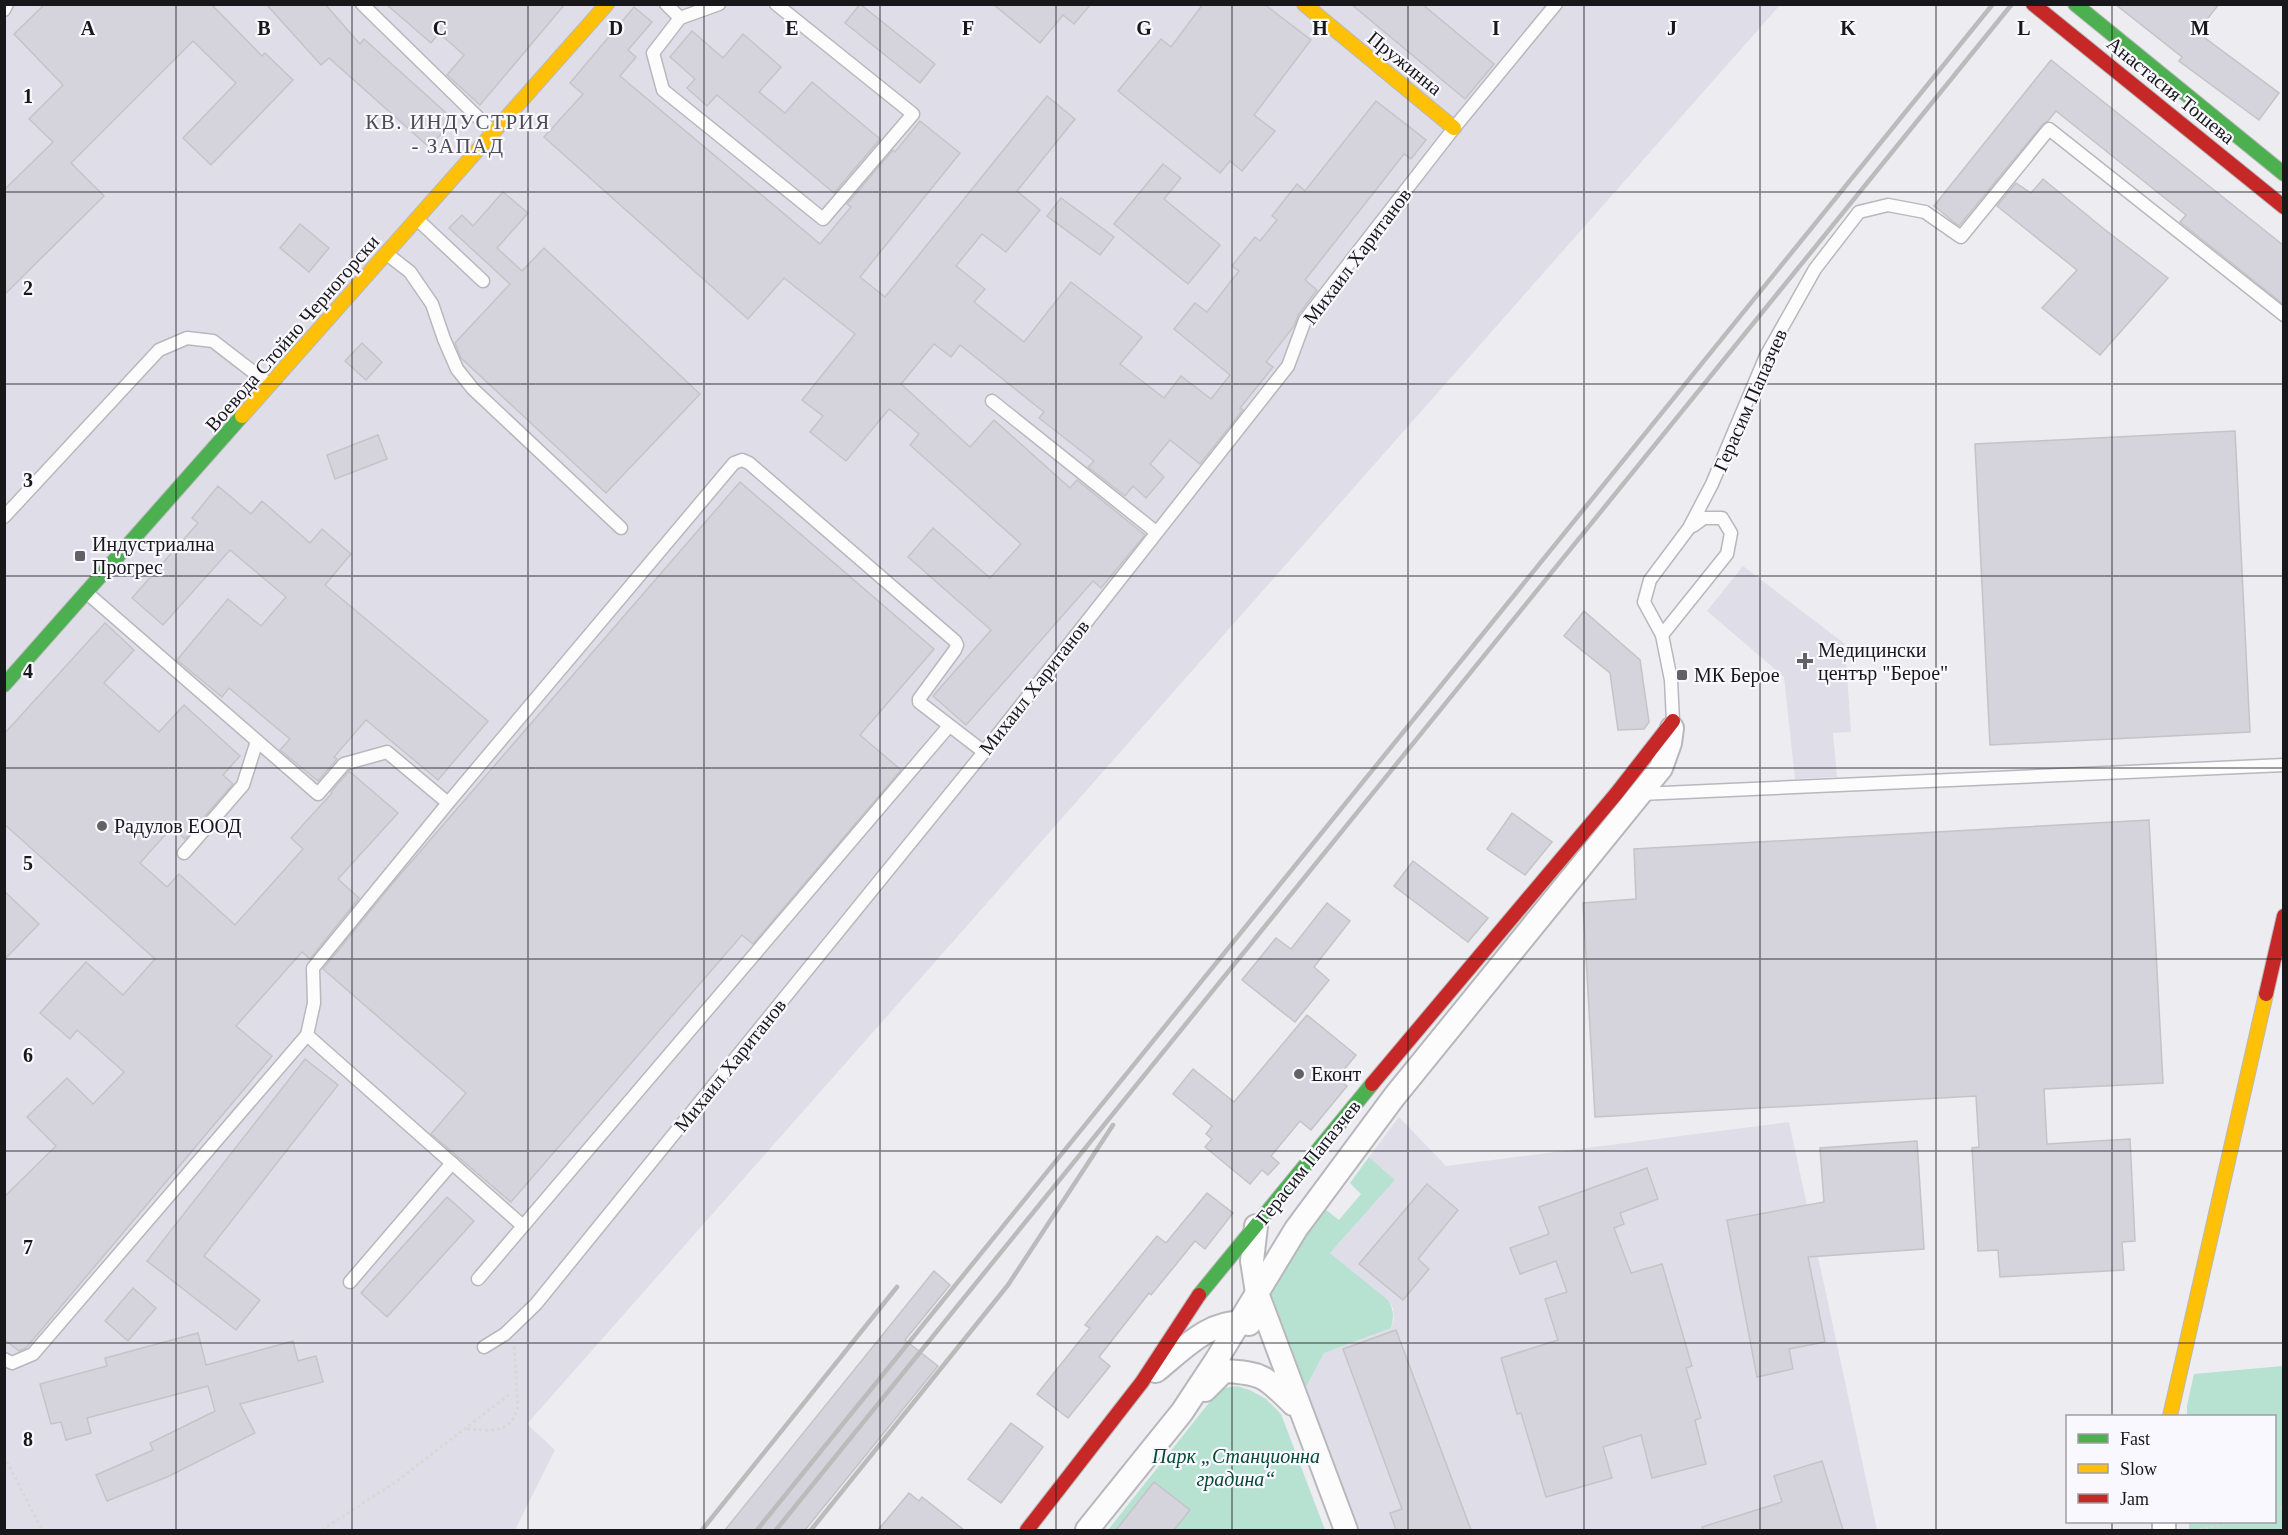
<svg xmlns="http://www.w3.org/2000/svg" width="2288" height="1535" viewBox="0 0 2288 1535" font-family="'Times New Roman',serif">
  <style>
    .built { fill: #dfdee8 }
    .green { fill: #b7e1d1 }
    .building { fill: #d5d4dd; stroke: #c4c4c7; stroke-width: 1.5 }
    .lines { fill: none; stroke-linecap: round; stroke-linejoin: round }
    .lane-casing { stroke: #b8b8bc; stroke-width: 15 }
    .street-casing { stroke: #b8b8bc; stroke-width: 26 }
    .fast-casing { stroke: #b8b8bc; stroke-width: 16 }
    .slow-casing { stroke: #b8b8bc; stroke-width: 16 }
    .jam-casing { stroke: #b8b8bc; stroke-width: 16 }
    .path { stroke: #d8d8d9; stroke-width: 3; stroke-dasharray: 3 3; stroke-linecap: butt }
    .lane { stroke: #fcfcfd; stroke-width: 12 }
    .street { stroke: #fcfcfd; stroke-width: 22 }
    .fast { stroke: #4caf50; stroke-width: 14 }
    .slow { stroke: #ffc107; stroke-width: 14 }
    .jam { stroke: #c62828; stroke-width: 14 }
    .rail { stroke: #bbb; stroke-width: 4.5 }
    .grid { fill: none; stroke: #18181b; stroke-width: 1.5; stroke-opacity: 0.55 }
    .poi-dot { fill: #626266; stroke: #f9f8ff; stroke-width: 2 }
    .labels { text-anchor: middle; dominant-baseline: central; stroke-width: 4.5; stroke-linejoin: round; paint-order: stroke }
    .street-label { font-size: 20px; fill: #18181b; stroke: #f9f8ff }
    .poi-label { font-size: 20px; fill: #18181b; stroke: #f9f8ff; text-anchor: start }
    .park-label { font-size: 20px; font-style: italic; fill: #054a34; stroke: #f9f8ff }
    .neighbourhood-label { font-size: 21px; letter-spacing: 1.5px; fill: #4d4c53; stroke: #f9f8ff }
    .grid-label { font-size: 20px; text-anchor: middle; font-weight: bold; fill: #18181b; stroke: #f9f8ff; stroke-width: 4.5; stroke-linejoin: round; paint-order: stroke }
  </style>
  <rect width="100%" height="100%" fill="#ececf1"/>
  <g class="built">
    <path d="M5,5H1780L527,1424L555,1450L515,1530H5Z"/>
    <path d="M1743,566L1845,644L1851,732L1833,733L1837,777L1795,779L1784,677L1707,611Z"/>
    <path d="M1399,1117L1446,1166L1789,1122L1877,1530H1359L1305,1389L1324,1353L1391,1328L1394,1320L1393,1308L1388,1300L1330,1253L1395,1180L1369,1157Z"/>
  </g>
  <g class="green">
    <path d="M1369,1157L1395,1180L1330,1253L1388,1300C1394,1310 1394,1317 1391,1328L1324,1353L1305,1389L1282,1327L1269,1316L1266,1297L1272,1276L1325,1209L1339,1220L1361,1194L1350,1183Z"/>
    <path d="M2283,1366V1530H2189V1522H2274V1416H2187V1406L2194,1374Z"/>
    <path d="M1237,1386L1250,1390L1266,1399L1281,1414L1325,1530H1108L1212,1399L1224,1388Z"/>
  </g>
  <g class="building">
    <path d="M45,4H211L262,56L265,53L293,80L211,165L183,138L236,83L193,41L71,163L104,196L4,295V190L53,142L29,119L63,85L14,34Z"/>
    <path d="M266,4H325L360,44L364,39L454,120L429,147L329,58L321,65Z"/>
    <path d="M386,4H565L480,105L447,75L464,55L439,33L431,43Z"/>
    <path d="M860,4L935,64L920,83L845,23Z"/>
    <path d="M993,4H1091L1074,24L1063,15L1040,43Z"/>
    <path d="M1203,4H1264L1311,40L1254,115L1275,131L1242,171L1230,161L1220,173L1118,91L1161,39L1171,47Z"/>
    <path d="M1351,4H1422L1494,64L1465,99Z"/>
    <path d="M2115,4H2219L2197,32L2279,93L2259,120L2179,61L2182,57Z"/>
    <path d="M634,7L652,22L628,50L636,57L620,76L820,244L851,207L847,204L893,150L895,152L920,121L960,153L860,277L885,297L1047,96L1075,119L1017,191L1040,210L1006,252L982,234L956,266L985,289L974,302L1024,342L1071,282L1142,337L1120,364L1164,398L1181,376L1211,399L1230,375L1174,329L1195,303L1207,312L1239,271L1232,266L1255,237L1260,241L1277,220L1272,216L1297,184L1305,191L1376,101L1426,140L1411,159L1404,154L1305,280L1317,290L1298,315L1294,326L1266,362L1273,367L1240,408L1243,410L1200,464L1170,440L1150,464L1164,477L1146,498L1133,486L1125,496L1088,467L1094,461L1039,418L1044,412L960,345L951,357L934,344L901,384L970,447L994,420L1070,488L1077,480L1145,535L1101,588L1093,581L966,725L933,696L991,630L908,557L933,528L990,578L1021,544L910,445L919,434L889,409L846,461L810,432L823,416L802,400L855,334L784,278L748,319L544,137L583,94L570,83Z"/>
    <path d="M692,31L723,58L743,34L781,67L759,92L785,113L812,82L880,139L834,193L717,95L707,106L687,88L695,79L670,57Z"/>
    <path d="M2051,60L2283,245V304L2180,222L2186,215L2056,111L2048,121L2043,124L1959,226L1934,206Z"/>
    <path d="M1163,164L1181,178L1164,199L1220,245L1188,284L1114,224Z"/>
    <path d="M2043,179L2104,229L2168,278L2100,355L2042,308L2077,270L1997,206L2016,183L2031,193Z"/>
    <path d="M503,192L528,213L497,248L522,271L544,248L700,394L606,493L461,358L455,343L510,284L449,228L462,215L473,226Z"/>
    <path d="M1061,198L1114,237L1100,255L1047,216Z"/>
    <path d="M300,224L329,248L309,272L280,248Z"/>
    <path d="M362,343L382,362L366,380L345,361Z"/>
    <path d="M2235,431L2250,732L1990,745L1975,444Z"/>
    <path d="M378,435L387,459L335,479L327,455Z"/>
    <path d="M740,482L934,649L860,735L901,770L753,944L742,935L511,1202L431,1134L466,1093L323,969L392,884Z"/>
    <path d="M218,486L251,514L262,501L310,543L322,529L351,554L325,585L488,721L438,780L366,720L334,757L337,759L318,781L280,750L290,739L229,688L222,697L177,660L228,599L261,626L286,597L230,550L163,625L132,598L198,523L192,518Z"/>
    <path d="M1584,611L1640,660L1649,722L1644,729L1618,730L1610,673L1564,636Z"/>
    <path d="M105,623L134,650L104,683L159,732L184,705L240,756L223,775L233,784L185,839L172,827L140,863L167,887L179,874L235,925L303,849L291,838L332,793L331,792L349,771L398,813L338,879L359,898L310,959L302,952L236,1026L272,1056L26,1348L19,1351L4,1339V1197L56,1146L27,1117L67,1078L93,1104L124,1072L77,1030L70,1039L40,1013L86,962L123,995L155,959L4,824V734Z"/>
    <path d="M1512,813L1552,842L1525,875L1487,849Z"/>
    <path d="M2149,820L2163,1083L2044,1089L2047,1144L2130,1139L2135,1241L2122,1242L2124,1270L2000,1277L1998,1250L1978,1251L1972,1148L1979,1147L1976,1096L1595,1117L1583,903L1636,899L1634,849Z"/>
    <path d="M1413,861L1488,918L1468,942L1394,886Z"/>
    <path d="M4,891L39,924L4,960Z"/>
    <path d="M1327,903L1350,921L1314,967L1329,980L1295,1022L1242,980L1276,938L1291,949Z"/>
    <path d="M1307,1015L1356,1055L1337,1078L1347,1086L1311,1130L1300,1121L1271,1156L1279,1163L1268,1175L1262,1170L1250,1184L1205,1147L1212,1139L1206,1134L1212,1126L1173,1094L1193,1069L1234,1102Z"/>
    <path d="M305,1059L338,1085L204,1256L260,1300L236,1330L147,1261Z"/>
    <path d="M1917,1141L1924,1249L1808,1257L1825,1342L1789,1349L1793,1369L1757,1377L1727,1220L1824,1202L1820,1148Z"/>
    <path d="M1647,1168L1658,1199L1620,1213L1624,1224L1614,1228L1631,1273L1662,1264L1692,1366L1686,1368L1701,1418L1695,1420L1706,1464L1652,1478L1641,1435L1603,1447L1612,1478L1546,1497L1521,1413L1517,1414L1501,1358L1558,1340L1545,1299L1567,1292L1556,1261L1520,1274L1510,1248L1549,1234L1539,1207Z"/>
    <path d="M1427,1184L1458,1210L1418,1259L1429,1269L1403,1300L1359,1264Z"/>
    <path d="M1207,1193L1233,1213L1205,1249L1195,1241L1151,1295L1149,1293L1099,1357L1110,1366L1068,1418L1037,1394L1090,1328L1085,1325L1157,1236L1166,1243Z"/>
    <path d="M447,1197L474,1221L387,1317L361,1293Z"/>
    <path d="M934,1271L950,1285L905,1340L938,1366L805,1530H725Z"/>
    <path d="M133,1288L156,1308L128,1341L105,1321Z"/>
    <path d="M1396,1330L1471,1530H1396L1390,1513L1402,1509L1343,1349Z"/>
    <path d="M198,1333L206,1365L293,1341L298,1361L316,1356L323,1382L240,1404L255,1433L167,1477L107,1501L96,1475L153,1450L150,1443L215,1411L208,1386L87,1418L91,1433L66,1440L61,1422L51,1424L40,1384L107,1366L105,1358Z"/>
    <path d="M1011,1423L1043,1447L1001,1503L968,1479Z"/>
    <path d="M1822,1461L1843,1530H1703L1702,1527L1782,1502L1774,1476Z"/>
    <path d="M1154,1482L1190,1510L1174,1530H1116Z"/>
    <path d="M909,1493L919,1501L922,1497L964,1530H878Z"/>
  </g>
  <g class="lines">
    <defs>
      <g id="lane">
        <path d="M362,4L493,132"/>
        <path d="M666,4L680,18"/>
        <path d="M719,4L680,18L653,53L663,90L823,219L913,114L776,4"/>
        <path d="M4,10L7,4"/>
        <path d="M418,220L483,281"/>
        <path d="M387,254L410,272L432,304L444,339L457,369L473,389L621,528"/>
        <path d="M992,401L1156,532"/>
        <path d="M4,517L159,350L187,338L213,341L270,385"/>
        <path d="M87,593L318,794L344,764L387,752L448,803"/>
        <path d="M1662,635L1727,554L1731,533L1722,518H1704L1693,526"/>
        <path d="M1673,721L1671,680L1662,635L1644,602L1650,580L1689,528L1712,484L1766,356L1815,269L1859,212L1888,205L1925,212L1961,237L2049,129L2284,315"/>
        <path d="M1641,794L2284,765"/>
        <path d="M184,853L243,785L257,741"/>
        <path d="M307,1035L523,1226"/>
        <path d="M478,1279L949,726"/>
        <path d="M350,1282L452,1163"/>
        <path d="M484,1347L505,1334L536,1304L984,752L1288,366L1305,320L1454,128L1556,4"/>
        <path d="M4,1359L12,1363L33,1354L307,1035L314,1003L313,968L448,803L734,463L742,460L749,463L955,641L957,645L955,650L919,699V702L984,752"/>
      </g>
      <g id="street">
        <path d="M1256,1226L1252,1261L1257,1293L1346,1530"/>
        <path d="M1156,1371C1182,1350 1213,1316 1249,1324"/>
        <path d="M1205,1390L1224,1371C1263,1373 1266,1377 1293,1404"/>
        <path d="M2164,1522V1530"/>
        <path d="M1087,1530L1182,1412L1217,1359L1296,1229L1394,1097L1661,768L1670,743L1672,728"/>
      </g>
      <g id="fast">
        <path d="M2075,4L2284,174"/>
        <path d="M4,685L242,416"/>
        <path d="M1199,1295L1372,1084"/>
      </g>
      <g id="slow">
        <path d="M1304,4L1454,128"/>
        <path d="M242,416L607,4"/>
        <path d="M2170,1416L2266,994"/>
      </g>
      <g id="jam">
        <path d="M2033,4L2284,207"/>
        <path d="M2266,994L2284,916"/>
        <path d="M1372,1084L1616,794L1673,721"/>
        <path d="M1027,1530L1142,1382L1199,1295"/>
      </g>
    </defs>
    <use href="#lane" class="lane-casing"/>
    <use href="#street" class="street-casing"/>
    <use href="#fast" class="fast-casing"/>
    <use href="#slow" class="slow-casing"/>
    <use href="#jam" class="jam-casing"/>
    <g class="path">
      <path d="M467,1429C491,1431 512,1434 518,1406L514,1345"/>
      <path d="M4,1456L42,1530"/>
      <path d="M2274,1509L2284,1507"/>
      <path d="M322,1530L397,1481L511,1393"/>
      <path d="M2199,1530L2231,1522"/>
    </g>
    <use href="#lane" class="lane"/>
    <use href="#street" class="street"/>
    <use href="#fast" class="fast"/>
    <use href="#slow" class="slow"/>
    <use href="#jam" class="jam"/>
    <g class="rail">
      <path d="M702,1530L897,1287"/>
      <path d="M757,1530L1993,4"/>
      <path d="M776,1530L2012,4"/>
      <path d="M811,1530L1008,1285L1113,1125"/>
    </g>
  </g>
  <path class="grid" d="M176,4V1530M352,4V1530M528,4V1530M704,4V1530M880,4V1530M1056,4V1530M1232,4V1530M1408,4V1530M1584,4V1530M1760,4V1530M1936,4V1530M2112,4V1416M4,192H2284M4,384H2284M4,576H2284M4,768H2284M4,959H2284M4,1151H2284M4,1343H2284M2112,1522V1530"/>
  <g class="poi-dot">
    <rect x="74" y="550" width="12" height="12" rx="3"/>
    <path d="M1802 652h6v6h6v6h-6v6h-6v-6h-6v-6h6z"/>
    <rect x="1676" y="669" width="12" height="12" rx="3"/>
    <circle cx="102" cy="826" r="6"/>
    <circle cx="1299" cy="1074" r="6"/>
  </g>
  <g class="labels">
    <g class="street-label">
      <text transform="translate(1405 63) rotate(39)">Пружинна</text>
      <text transform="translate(2171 90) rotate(39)">Анастасия Тошева</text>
      <text transform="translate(1357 256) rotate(-53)">Михаил Хаританов</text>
      <text transform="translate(292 333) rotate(-49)">Воевода Стойно Черногорски</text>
      <text transform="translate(1750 400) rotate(-66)">Герасим Папазчев</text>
      <text transform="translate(1034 687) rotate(-52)">Михаил Хаританов</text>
      <text transform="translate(730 1065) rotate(-51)">Михаил Хаританов</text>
      <text transform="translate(1308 1162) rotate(-51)">Герасим Папазчев</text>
    </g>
    <g class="poi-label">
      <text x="92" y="544">Индустриална<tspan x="92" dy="23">Прогрес</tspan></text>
      <text x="1818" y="650">Медицински<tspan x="1818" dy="23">център "Берое"</tspan></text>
      <text x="1694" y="675">МК Берое</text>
      <text x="114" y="826">Радулов ЕООД</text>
      <text x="1311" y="1074">Еконт</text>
    </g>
    <g class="park-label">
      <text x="1236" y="1456">Парк „Станционна<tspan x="1236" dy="23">градина“</tspan></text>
    </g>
    <g class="neighbourhood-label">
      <text x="458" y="122">КВ. ИНДУСТРИЯ<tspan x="458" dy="24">- ЗАПАД</tspan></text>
    </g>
  </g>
  <g class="grid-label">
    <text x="88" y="35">A</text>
    <text x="264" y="35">B</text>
    <text x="440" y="35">C</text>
    <text x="616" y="35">D</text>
    <text x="792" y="35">E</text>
    <text x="968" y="35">F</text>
    <text x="1144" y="35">G</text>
    <text x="1320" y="35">H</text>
    <text x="1496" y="35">I</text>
    <text x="1672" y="35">J</text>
    <text x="1848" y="35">K</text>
    <text x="2024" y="35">L</text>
    <text x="2200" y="35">M</text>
    <text x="28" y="103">1</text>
    <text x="28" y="295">2</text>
    <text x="28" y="487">3</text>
    <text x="28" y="678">4</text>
    <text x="28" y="870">5</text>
    <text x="28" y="1062">6</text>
    <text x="28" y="1254">7</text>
    <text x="28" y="1446">8</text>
  </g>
  <rect width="2288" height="1535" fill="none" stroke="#18181b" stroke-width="12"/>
  <rect x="2066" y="1415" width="210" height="108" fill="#f9f8ff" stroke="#9f9ea4" stroke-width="1.5"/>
  <rect x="2078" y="1434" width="30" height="9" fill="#4caf50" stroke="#9f9ea4" stroke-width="1.5"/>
  <text x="2120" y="1445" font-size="18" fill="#18181b">Fast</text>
  <rect x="2078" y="1464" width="30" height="9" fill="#ffc107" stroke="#9f9ea4" stroke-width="1.5"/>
  <text x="2120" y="1475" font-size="18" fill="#18181b">Slow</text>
  <rect x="2078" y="1494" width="30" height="9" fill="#c62828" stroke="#9f9ea4" stroke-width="1.5"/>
  <text x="2120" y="1505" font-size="18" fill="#18181b">Jam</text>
</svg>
